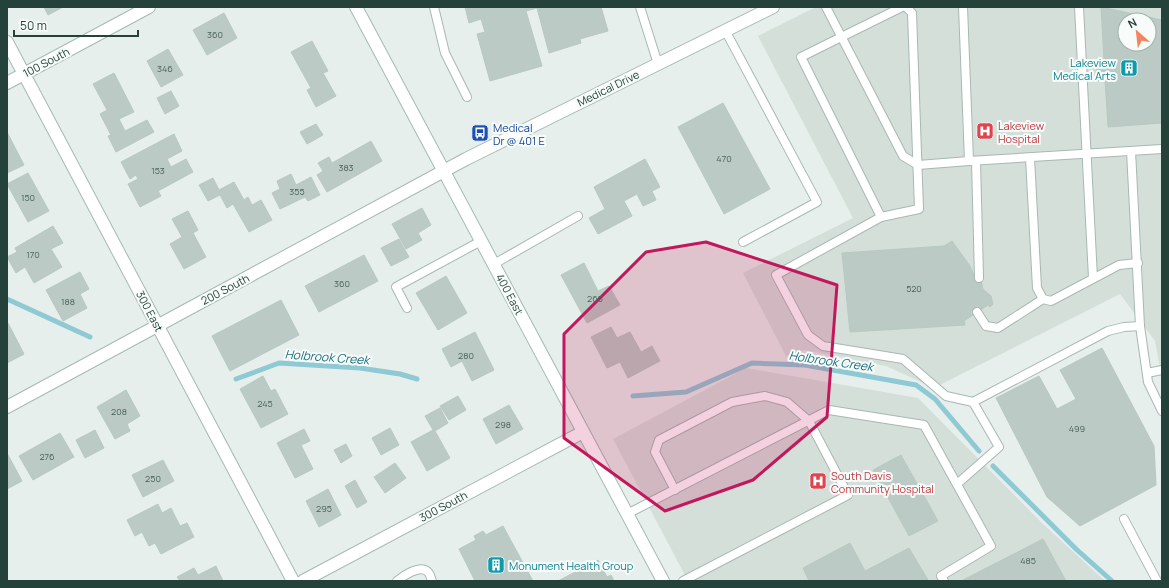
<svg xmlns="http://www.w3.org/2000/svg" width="1169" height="588" viewBox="0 0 1169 588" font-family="Manrope,sans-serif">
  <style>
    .built { fill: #d4dfda; fill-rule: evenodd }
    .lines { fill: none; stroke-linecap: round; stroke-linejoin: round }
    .stream { stroke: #8ec9d4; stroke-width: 5 }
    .building { fill: #bbcac4; stroke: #b8c9c2; fill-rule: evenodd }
    .lane-casing { stroke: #a8b8b2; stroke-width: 10 }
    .street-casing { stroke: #a8b8b2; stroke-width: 14 }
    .secondary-casing { stroke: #a4bbb3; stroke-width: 14 }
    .lane { stroke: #fff; stroke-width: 8 }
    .street { stroke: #fff; stroke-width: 12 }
    .secondary { stroke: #fff; stroke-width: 12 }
    .marked { fill: #c2185b; fill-opacity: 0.2; stroke: #c2185b; stroke-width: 3; stroke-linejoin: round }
    .labels { text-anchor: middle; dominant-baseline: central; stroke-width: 4; stroke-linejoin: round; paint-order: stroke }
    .number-label { font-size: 9px; fill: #4a645c }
    .street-label { font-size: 11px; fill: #24423a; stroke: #f7fbf9 }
    .culture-label { font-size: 11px; fill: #0d838f; stroke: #f7fbf9; text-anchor: end }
    .health-label { font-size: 11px; fill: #be3a42; stroke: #f7fbf9; text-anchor: start }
    .transit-label { font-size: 11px; fill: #164399; stroke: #f7fbf9; text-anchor: start }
    .water-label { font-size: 12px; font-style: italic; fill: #1c6f80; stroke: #f7fbf9 }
  </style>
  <rect width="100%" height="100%" fill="#e6efeb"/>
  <g class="built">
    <path d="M816,7H1162V378L1155,341L1120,294L934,388L886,366L804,350L786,356L743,273L853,218L758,36ZM1125,20H1149V44H1125Z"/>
    <path d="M746,368L918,398L1042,523L1105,581H688L613,439Z"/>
  </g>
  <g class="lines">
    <g class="stream">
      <path d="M7,299L90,337"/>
      <path d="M236,379L279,363L360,368L400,374L417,379"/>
      <path d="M633,396L686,392L752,363L805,365L916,385L935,399L979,451"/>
      <path d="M993,466L1076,549L1112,581"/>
    </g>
  </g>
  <g class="building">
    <path d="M44,7H63L48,15Z"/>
    <path d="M465,7H601L608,31L580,39L581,43L549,53L537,8L526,11L542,66L490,81L477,34L485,32L481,19L469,23Z"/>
    <path d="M1101,7L1162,20V123L1108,127L1105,80L1097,81L1096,71L1099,61L1104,60ZM1125,20H1149V44H1125Z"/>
    <path d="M224,13L237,38L207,55L193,30Z"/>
    <path d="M312,41L328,71L323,73L336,96L316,107L307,90L311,88L291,52Z"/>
    <path d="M168,49L183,75L161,87L147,61Z"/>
    <path d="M114,73L134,112L119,119L125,131L147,120L154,132L116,152L108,136L111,135L100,114L107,110L93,84Z"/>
    <path d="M171,91L179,106L165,114L157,98Z"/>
    <path d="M723,103L770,189L724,214L678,127Z"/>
    <path d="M316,124L323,135L307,144L300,132Z"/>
    <path d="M7,132L24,165L7,173Z"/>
    <path d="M174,134L182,151L167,159L171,167L186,159L193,172L158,191L161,196L140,207L128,184L138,179L136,175L130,179L121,162Z"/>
    <path d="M371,141L382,161L327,192L317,175L323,171L318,163L329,157L332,163Z"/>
    <path d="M645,159L660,187L652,191L656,200L643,206L637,194L624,201L632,216L598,234L589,218L605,209L594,187Z"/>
    <path d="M28,173L49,211L28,222L7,184Z"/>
    <path d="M291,174L296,185L311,177L320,195L308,201L305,197L280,209L272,193L280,189L277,181Z"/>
    <path d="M213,178L219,190L234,182L244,200L248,197L252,205L261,200L272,220L249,232L233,204L227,208L220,195L208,201L199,185Z"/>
    <path d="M422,208L431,225L418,233L422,240L406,249L392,224Z"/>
    <path d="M188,211L198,230L193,233L206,257L184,269L170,244L182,237L172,219Z"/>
    <path d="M53,226L63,243L51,249L62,267L34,283L25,267L16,273L7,257L17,252L15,248Z"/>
    <path d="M399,239L409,257L391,266L381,248Z"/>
    <path d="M952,241L970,266L974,275L981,280L983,289L991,296L993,304L990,307L988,305L964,321L965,325L850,332L842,253L944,246Z"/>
    <path d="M364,255L378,281L319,312L305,286Z"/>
    <path d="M584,263L598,291L609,286L620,305L587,323L561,275Z"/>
    <path d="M80,272L89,289L80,294L87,308L63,321L46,290Z"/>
    <path d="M446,276L467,313L438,330L416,293Z"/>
    <path d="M281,300L299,335L230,371L212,336Z"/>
    <path d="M8,323L24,354L7,363V324Z"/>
    <path d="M611,327L617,338L630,332L641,352L652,346L660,361L628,378L620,362L607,368L591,337Z"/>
    <path d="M475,332L494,370L472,381L462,361L451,367L442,349Z"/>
    <path d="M1102,348L1154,446L1156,485L1080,526L1047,497L996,398L1039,376L1057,409L1076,399L1060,370Z"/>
    <path d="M263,376L271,391L275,389L288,414L261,428L240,389Z"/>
    <path d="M126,390L140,416L127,424L130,431L115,439L97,407Z"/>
    <path d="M458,396L466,410L449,420L440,406Z"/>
    <path d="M509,405L523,429L496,444L483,419Z"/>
    <path d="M440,408L448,423L435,431L450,458L427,471L411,442L433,430L425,416Z"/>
    <path d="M390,428L399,445L381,455L372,438Z"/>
    <path d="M304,429L310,441L301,445L313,469L295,478L277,443Z"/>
    <path d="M95,430L104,448L85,458L76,440Z"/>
    <path d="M60,433L74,457L33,480L19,456Z"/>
    <path d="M346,444L352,456L341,463L334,450Z"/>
    <path d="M7,453L22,481L7,489Z"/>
    <path d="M901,455L938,521L909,536L873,470Z"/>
    <path d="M163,460L174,481L143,497L132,475Z"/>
    <path d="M395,463L406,478L385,493L374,477Z"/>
    <path d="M355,480L367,502L357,508L345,486Z"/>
    <path d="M328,489L341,515L319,527L306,501Z"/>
    <path d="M158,504L162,513L171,508L180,526L187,523L194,537L161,554L155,543L149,546L142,532L135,536L127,520Z"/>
    <path d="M503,526L533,581H475L459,549L476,540L474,536L483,531L486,535Z"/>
    <path d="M1043,539L1066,581H961Z"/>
    <path d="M850,543L865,571L909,548L928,580L809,581L803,568Z"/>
    <path d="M598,560L607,577L611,575L614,581H558Z"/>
    <path d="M216,566L223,581H180L177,577L194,568L198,575Z"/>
  </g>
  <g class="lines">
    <defs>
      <g id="lane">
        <path d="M434,7L445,53L467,97"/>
        <path d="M640,7L658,64"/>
        <path d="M826,7L903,156L918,165L969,161"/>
        <path d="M902,7L801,57L881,217L919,209L912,13L906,7"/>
        <path d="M963,7L969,161L1162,149"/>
        <path d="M1079,7L1093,278"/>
        <path d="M725,30L817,202L743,242"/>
        <path d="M1131,151L1140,326L1148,382L1162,411"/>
        <path d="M1030,158L1037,288L1043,299L1051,301L1119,265L1138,263"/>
        <path d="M976,161L979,278"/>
        <path d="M881,217L776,275L808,335L823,346L903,359L946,396L973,402"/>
        <path d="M494,264L578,216"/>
        <path d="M407,308L396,287L481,241"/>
        <path d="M977,312L986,326L998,328L1043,299"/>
        <path d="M1147,373L1162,370"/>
        <path d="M957,484L999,447L973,402L1108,331L1124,327L1140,326"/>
        <path d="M675,490L655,452L659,440L732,402L765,396L787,402L809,421L848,495L683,581"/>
        <path d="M627,514L829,410L924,425L991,546L941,576L944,581"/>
        <path d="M1124,519L1157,581"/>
        <path d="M397,581C403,576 420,564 428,572C430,574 431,578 432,581"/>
      </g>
      <g id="street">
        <path d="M7,42L293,581"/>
        <path d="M7,83L149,7"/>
        <path d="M7,407L466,159L773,7"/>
        <path d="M303,581L583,432"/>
      </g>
      <path id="secondary" d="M356,7L663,581"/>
    </defs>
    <use href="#lane" class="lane-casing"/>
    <use href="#street" class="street-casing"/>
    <use href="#secondary" class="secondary-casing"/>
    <use href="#lane" class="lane"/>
    <use href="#street" class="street"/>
    <use href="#secondary" class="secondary"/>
  </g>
  <path class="marked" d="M706,242L837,285L827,417L753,480L665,511L564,438V334L646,252Z"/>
  <defs>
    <symbol id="building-square" viewBox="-11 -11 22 22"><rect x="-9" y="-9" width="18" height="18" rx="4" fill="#0f9aa8" stroke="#f7fbf9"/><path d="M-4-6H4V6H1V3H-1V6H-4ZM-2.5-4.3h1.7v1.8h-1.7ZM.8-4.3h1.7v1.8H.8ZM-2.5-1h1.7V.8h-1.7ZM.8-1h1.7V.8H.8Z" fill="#fff"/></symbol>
    <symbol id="hospital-square" viewBox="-11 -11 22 22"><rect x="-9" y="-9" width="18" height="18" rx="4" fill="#e0444e" stroke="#f7fbf9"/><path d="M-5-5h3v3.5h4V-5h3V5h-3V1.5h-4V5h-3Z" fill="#fff"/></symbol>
    <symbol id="bus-square" viewBox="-11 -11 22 22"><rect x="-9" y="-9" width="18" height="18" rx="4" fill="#1a4fb4" stroke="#f7fbf9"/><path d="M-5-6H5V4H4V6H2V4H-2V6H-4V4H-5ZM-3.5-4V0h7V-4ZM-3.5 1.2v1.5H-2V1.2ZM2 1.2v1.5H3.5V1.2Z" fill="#fff"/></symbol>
  </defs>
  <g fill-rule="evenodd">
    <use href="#building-square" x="1119" y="58" width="20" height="20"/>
    <use href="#hospital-square" x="975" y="121" width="20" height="20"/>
    <use href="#bus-square" x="470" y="123" width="20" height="20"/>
    <use href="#hospital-square" x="808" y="471" width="20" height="20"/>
    <use href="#building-square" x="486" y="555" width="20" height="20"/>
  </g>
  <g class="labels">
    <g class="number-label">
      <text x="215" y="34">360</text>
      <text x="165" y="68">346</text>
      <text x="724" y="158">470</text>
      <text x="346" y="167">383</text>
      <text x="158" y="170">153</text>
      <text x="297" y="191">355</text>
      <text x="28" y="197">150</text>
      <text x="33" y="254">170</text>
      <text x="342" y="283">360</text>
      <text x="914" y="288">520</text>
      <text x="595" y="298">265</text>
      <text x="68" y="301">188</text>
      <text x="466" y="355">280</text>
      <text x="265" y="403">245</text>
      <text x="119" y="411">208</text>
      <text x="503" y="424">298</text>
      <text x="1077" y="428">499</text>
      <text x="47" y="456">276</text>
      <text x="153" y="478">250</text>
      <text x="324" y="508">295</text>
      <text x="1028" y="560">485</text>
    </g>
    <g class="street-label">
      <text transform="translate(46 62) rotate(-28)">100 South</text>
      <text transform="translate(608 88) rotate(-26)">Medical Drive</text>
      <text transform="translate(225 289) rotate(-28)">200 South</text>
      <text transform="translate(510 294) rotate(62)">400 East</text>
      <text transform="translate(150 311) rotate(62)">300 East</text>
      <text transform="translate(443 506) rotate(-28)">300 South</text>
    </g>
    <g class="culture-label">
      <text x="1116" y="62">Lakeview<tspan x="1116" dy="13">Medical Arts</tspan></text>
      <text x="509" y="565" text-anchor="start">Monument Health Group</text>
    </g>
    <g class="health-label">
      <text x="998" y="125">Lakeview<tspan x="998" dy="13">Hospital</tspan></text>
      <text x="831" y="475">South Davis<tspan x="831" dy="13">Community Hospital</tspan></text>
    </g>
    <g class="transit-label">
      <text x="493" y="127">Medical<tspan x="493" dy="13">Dr @ 401 E</tspan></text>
    </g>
    <g class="water-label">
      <text transform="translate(327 357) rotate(4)">Holbrook Creek</text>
      <text transform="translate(831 361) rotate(8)">Holbrook Creek</text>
    </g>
  </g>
  <rect width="1169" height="588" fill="none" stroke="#24423a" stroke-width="16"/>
  <g transform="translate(1137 32) rotate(332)"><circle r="19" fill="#f7fbf9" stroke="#a3b1ad"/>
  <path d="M0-3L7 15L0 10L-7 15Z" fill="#f4845f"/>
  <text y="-6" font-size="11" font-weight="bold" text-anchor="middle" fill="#24423a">N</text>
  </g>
  <path d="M14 30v6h124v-6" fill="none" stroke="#24423a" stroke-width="2"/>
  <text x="20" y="30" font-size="12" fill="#24423a" stroke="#f7fbf9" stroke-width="3" paint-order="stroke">50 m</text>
</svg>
